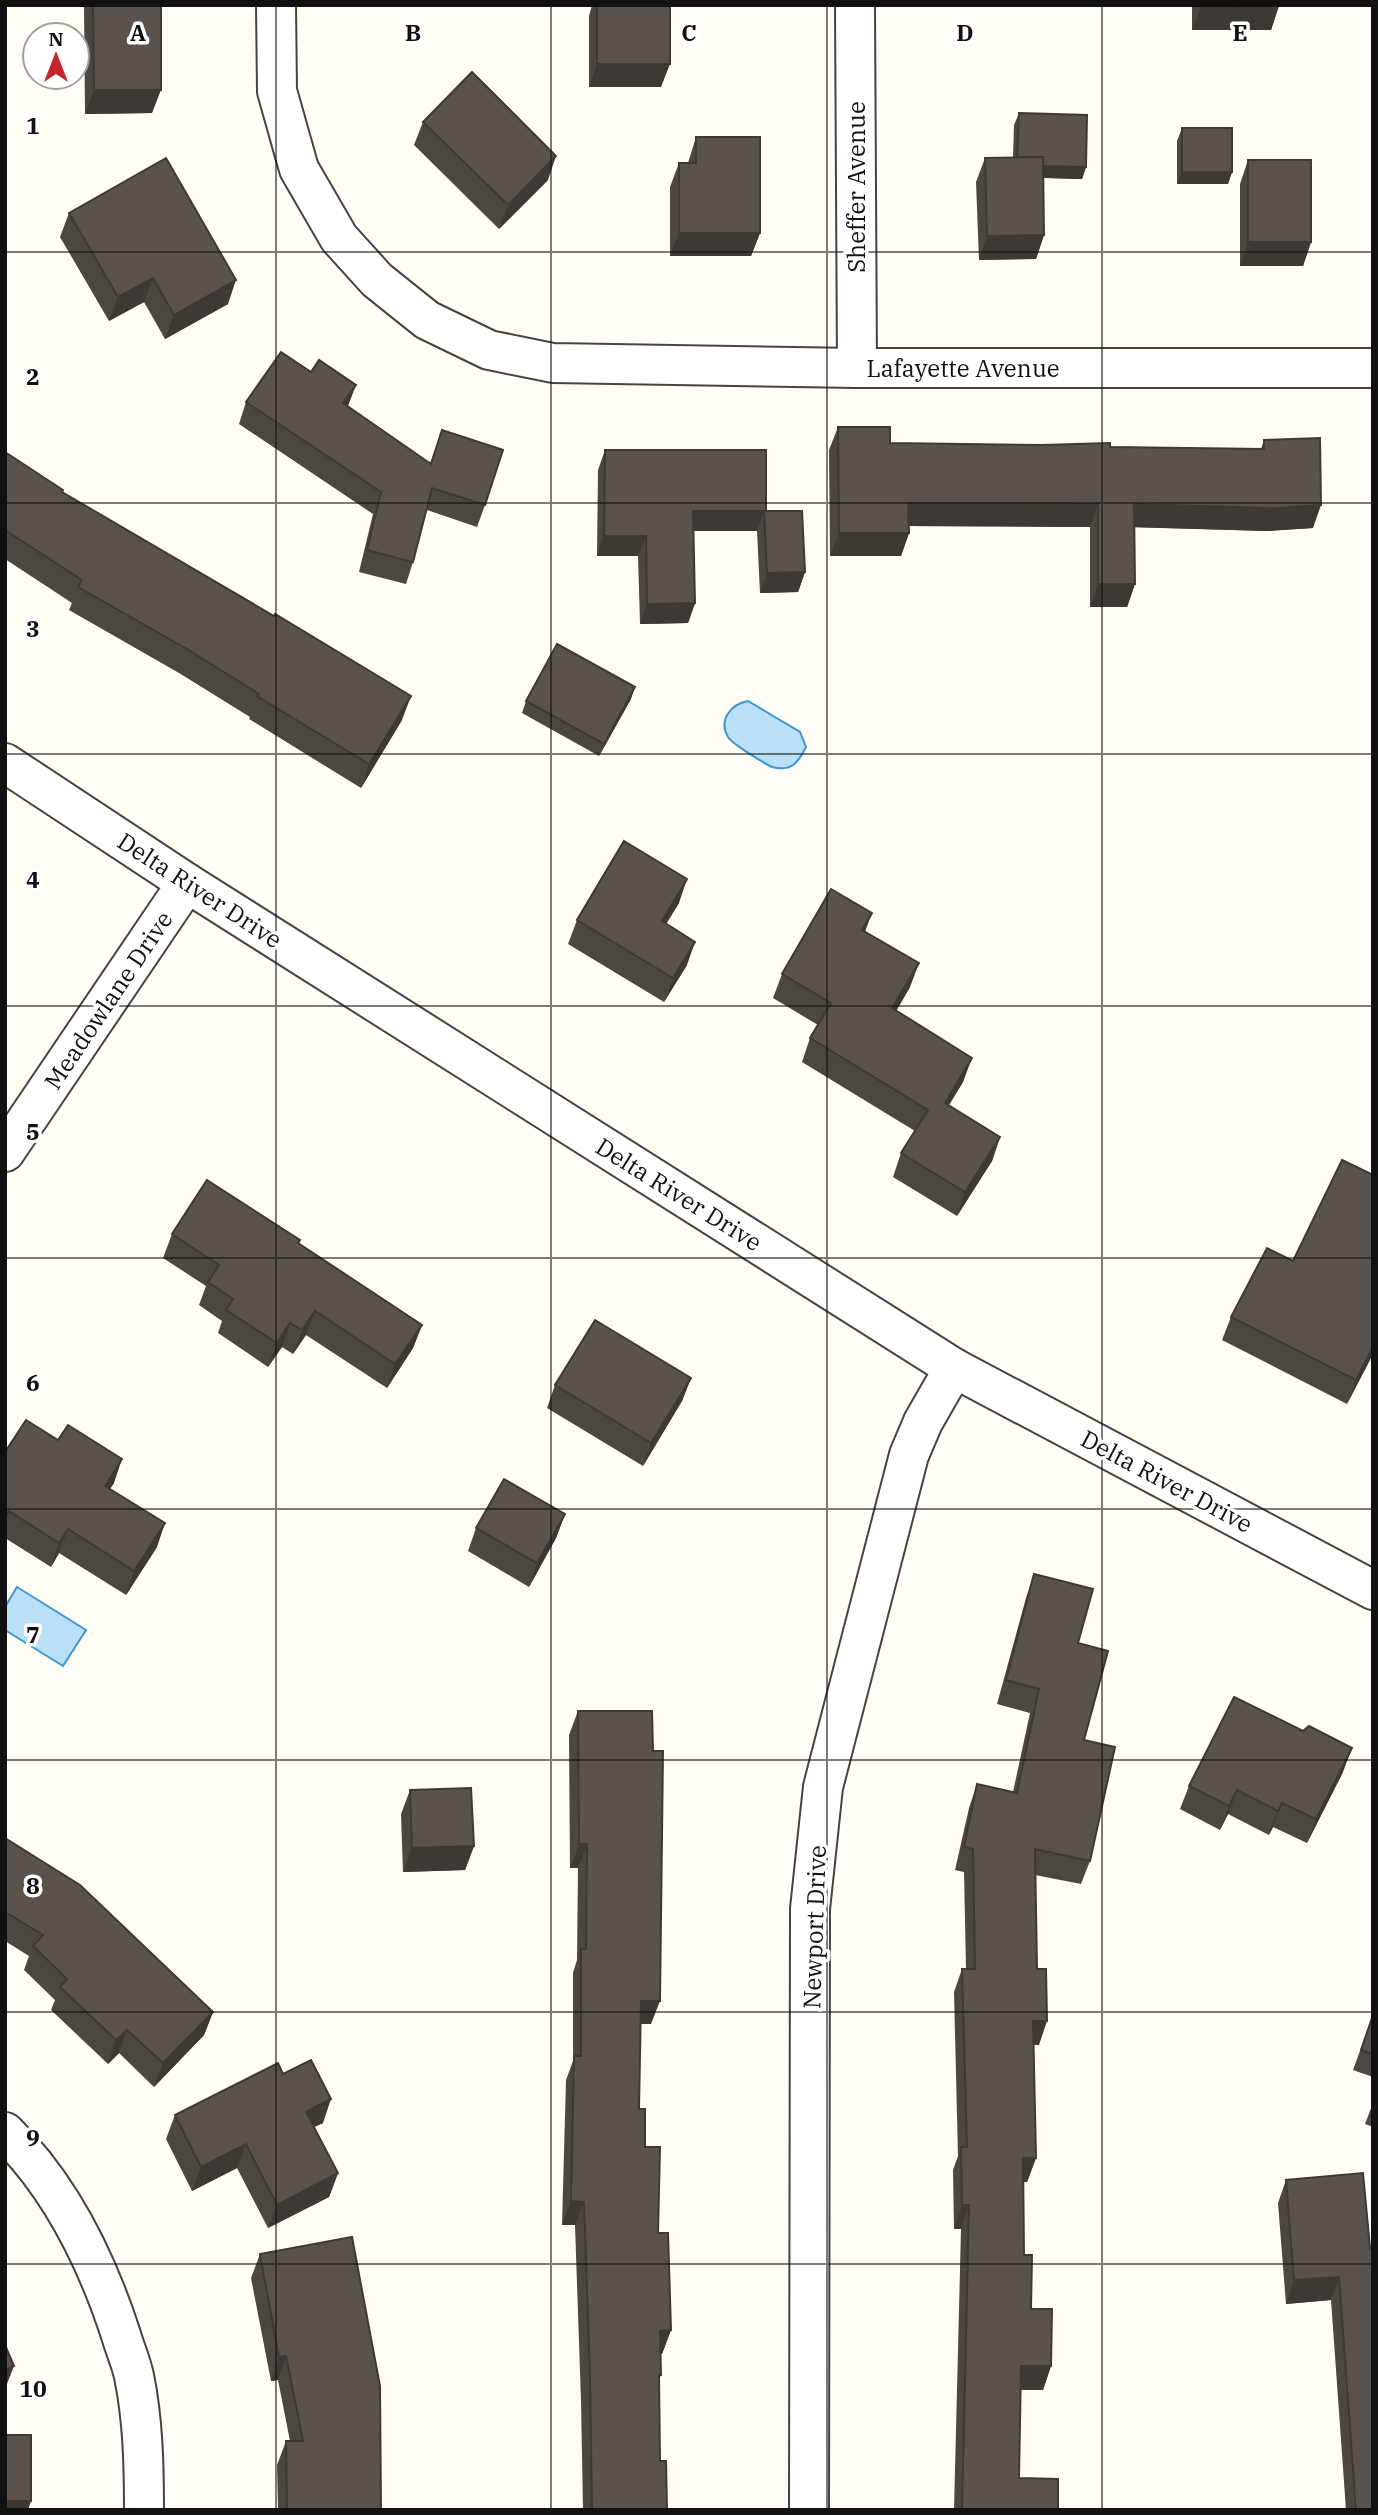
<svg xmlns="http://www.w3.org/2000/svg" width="1378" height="2515" viewBox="0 0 1378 2515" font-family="'IBM Plex Serif',serif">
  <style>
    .water { fill: #b9e0f7; stroke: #3f96cf; stroke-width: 2 }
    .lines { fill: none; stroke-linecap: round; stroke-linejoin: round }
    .minor-casing { stroke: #444; stroke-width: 42 }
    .tertiary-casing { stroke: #444; stroke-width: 42 }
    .minor { stroke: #fff; stroke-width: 38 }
    .tertiary { stroke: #fff; stroke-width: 38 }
    .wall { fill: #4d4742 }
    .shaded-wall { fill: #3f3936 }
    .building { fill: #5a524d; stroke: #3f3936; stroke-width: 2 }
    .grid { fill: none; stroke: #111; stroke-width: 2; stroke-opacity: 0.55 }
    .labels { text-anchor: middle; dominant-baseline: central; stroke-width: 7; stroke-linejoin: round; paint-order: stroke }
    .street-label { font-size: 24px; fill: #111; stroke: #fff }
    .grid-label { font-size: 23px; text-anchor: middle; font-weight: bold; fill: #111; stroke: #fff; stroke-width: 7; stroke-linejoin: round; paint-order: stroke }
  </style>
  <rect width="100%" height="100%" fill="#fffdf5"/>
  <g class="water">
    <path d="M748,701L800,732L806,747C803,753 799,761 793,765C788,769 778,769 772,767C764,763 732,744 728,737C718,720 731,704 748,701Z"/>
    <path d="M17,1587L86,1630L63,1666L5,1630V1607Z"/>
  </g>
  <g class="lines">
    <defs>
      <g id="minor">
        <path d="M276,5L277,91L299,169L339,238L377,280L427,320L489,350L553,363L857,368H1373"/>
        <path d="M855,5L857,368"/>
        <path d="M5,1152L187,883"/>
        <path d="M5,2132C61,2187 97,2261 121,2335C125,2349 131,2362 134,2376C143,2420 144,2465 144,2510"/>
        <path d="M809,2510L810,1909L823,1787L909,1455L923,1422L954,1368"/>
      </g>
      <path id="tertiary" d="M5,763L187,883L954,1368L1373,1590"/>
    </defs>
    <use href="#minor" class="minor-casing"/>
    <use href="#tertiary" class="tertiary-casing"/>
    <use href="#minor" class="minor"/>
    <use href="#tertiary" class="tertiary"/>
  </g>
  <g class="wall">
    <path d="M84,5H161L152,113L85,114Z"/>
    <path d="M592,5H670L661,87H589V16Z"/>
    <path d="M1192,5H1279L1271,30H1192Z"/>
    <path d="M1019,113L1086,167L1082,179L1043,178L1044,235L1036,259L979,260L976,182L985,158L1013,157L1014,125Z"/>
    <path d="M423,122L548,180L499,229L414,145Z"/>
    <path d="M1182,128L1232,172L1228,184H1177V141Z"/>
    <path d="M696,137L760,233L751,256H670V187L679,163H688Z"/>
    <path d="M1248,160L1311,242L1303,266H1240V184Z"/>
    <path d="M69,213L228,304L165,339L144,302L109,321L60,237Z"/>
    <path d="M246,402L348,407L430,464L442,430L485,505L477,527L427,510L413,562L406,584L359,572L373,514L239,424Z"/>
    <path d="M838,427L890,443L1261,449L1264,440L1313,528L1267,531L1134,527L1135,584L1127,607H1090V527L909,526V533L901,556H830L829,450Z"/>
    <path d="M605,450L766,511L805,572L798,592L760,593L757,531H693L695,603L688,623L640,624L638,556H597L598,470Z"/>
    <path d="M5,452L63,490L62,493L402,720L361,788L249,719L250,717L179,673L69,610L72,603L5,559Z"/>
    <path d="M631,699L599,756L522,713L526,701Z"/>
    <path d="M679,903L666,924L687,965L664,1002L568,944L577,920Z"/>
    <path d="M865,932L910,987L896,1011L963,1082L949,1105L1000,1137L992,1161L957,1216L893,1177L901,1153L915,1131L802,1062L810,1038L818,1025L773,998L782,974Z"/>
    <path d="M172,1234L300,1240L299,1243L422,1325L413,1348L387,1388L306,1335L293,1354L282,1347L268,1367L218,1333L222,1321L199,1305L206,1286L163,1258Z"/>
    <path d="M1231,1317L1373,1354L1347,1404L1222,1340Z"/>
    <path d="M691,1378L682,1401L643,1466L547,1408L555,1385Z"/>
    <path d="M5,1452L114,1483L110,1488L157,1547L126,1595L59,1553L51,1567L5,1538Z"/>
    <path d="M565,1514L556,1538L529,1587L468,1551L476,1528Z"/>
    <path d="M1034,1574L1078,1643L1090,1861L1081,1884L1035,1875L1039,2045H1034L1036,2158L1027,2182H1023L1024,2255L1031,2309L1051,2366L1043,2390H1021L1019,2478L1058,2510H954L961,2229H954L953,2170L958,2156L954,1992L962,1969H966L964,1872L955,1870L969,1808L977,1784L1013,1792L1030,1713L997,1704L1026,1598Z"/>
    <path d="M578,1711L651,2024H641L639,2109L658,2233L671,2330L662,2354H660L661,2375L659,2380L660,2461L667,2510H583L581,2401L575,2225H562L566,2080L573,2061V1973L577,1960L578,1868H570L569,1735Z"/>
    <path d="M1303,1731L1343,1772L1307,1843L1273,1827L1269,1835L1228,1814L1220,1830L1180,1809L1189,1786Z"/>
    <path d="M410,1790L474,1846L465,1870L403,1872L401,1814Z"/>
    <path d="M5,1838L213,2012L204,2035L154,2087L119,2053L108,2064L51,2010L55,2000L24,1970L29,1956L5,1941Z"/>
    <path d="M1373,2015V2077L1353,2070Z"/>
    <path d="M283,2074L323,2123L314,2127L338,2173L329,2197L268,2228L237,2168L192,2191L166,2139L175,2115Z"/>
    <path d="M1373,2103V2127L1365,2124Z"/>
    <path d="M1286,2180L1370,2248L1373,2510H1346L1331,2300L1286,2304L1278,2203Z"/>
    <path d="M260,2254L381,2510H278L277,2465L286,2441H290L278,2380L271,2381L251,2278Z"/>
  </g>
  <g class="shaded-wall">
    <path d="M1279,6L1271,30H1192L1201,7Z"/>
    <path d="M597,64H670L661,87H589Z"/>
    <path d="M94,90H161L152,113L85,114Z"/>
    <path d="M556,156L548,180L499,229L508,205Z"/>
    <path d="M1017,165L1086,167L1082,179L1013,177Z"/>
    <path d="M1182,172H1232L1228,184H1177Z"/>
    <path d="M679,233H760L751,256H670Z"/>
    <path d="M1044,235L1036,259L979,260L987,236Z"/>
    <path d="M1248,242H1311L1303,266H1240Z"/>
    <path d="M153,278L144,302L109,321L118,297Z"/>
    <path d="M236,280L228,304L165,339L174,315Z"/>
    <path d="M356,385L348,406L335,425L343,403Z"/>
    <path d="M908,503L1098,504L1090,527L899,526Z"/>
    <path d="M1134,504L1321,505L1313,528L1267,531L1126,527Z"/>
    <path d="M693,511H764L757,531H686Z"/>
    <path d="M839,533H909L901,556H830Z"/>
    <path d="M604,536H646L638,556H597Z"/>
    <path d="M805,572L798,592L760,593L767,573Z"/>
    <path d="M1098,584H1135L1127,607H1090Z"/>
    <path d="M695,603L688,623L640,624L647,604Z"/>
    <path d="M635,687L631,699L599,756L604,744Z"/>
    <path d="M411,696L402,720L361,788L369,764Z"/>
    <path d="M687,879L679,903L653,945L662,921Z"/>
    <path d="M872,913L863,937L862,930Z"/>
    <path d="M695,942L687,965L664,1002L673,978Z"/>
    <path d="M919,963L910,987L884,1032L892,1008Z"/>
    <path d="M972,1058L963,1082L936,1126L945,1103Z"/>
    <path d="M1000,1137L992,1161L957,1216L965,1192Z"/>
    <path d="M315,1311L306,1335L293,1354L302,1330Z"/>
    <path d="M290,1323L282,1347L268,1367L277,1343Z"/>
    <path d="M422,1325L413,1348L387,1388L395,1364Z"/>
    <path d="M1373,1347V1354L1347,1404L1356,1380Z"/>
    <path d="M691,1378L682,1401L643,1466L651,1443Z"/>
    <path d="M122,1459L114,1483L97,1509L105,1486Z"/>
    <path d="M565,1514L556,1538L529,1587L537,1563Z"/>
    <path d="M165,1523L157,1547L126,1595L134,1571Z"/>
    <path d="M68,1529L59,1553L51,1567L59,1543Z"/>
    <path d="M1352,1748L1343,1772L1307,1843L1316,1819Z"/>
    <path d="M1237,1790L1228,1814L1220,1830L1229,1806Z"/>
    <path d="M1282,1803L1273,1827L1269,1835L1278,1811Z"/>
    <path d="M579,1844H587L578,1868H570Z"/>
    <path d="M474,1846L465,1870L403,1872L412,1848Z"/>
    <path d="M641,2001H660L651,2024H633Z"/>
    <path d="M213,2012L204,2035L154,2087L163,2063Z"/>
    <path d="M1033,2021H1047L1039,2045H1025Z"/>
    <path d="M127,2030L119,2053L108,2064L116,2040Z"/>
    <path d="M331,2099L323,2123L297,2135L306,2112Z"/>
    <path d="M246,2144L237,2168L192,2191L201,2167Z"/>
    <path d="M1023,2158H1036L1027,2182H1014Z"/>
    <path d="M338,2173L329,2197L268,2228L277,2205Z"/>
    <path d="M571,2201L584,2202L575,2225H562Z"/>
    <path d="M962,2205H969L961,2229H954Z"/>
    <path d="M1339,2277L1331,2300L1286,2304L1294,2280Z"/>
    <path d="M671,2330L662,2354L651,2355L660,2331Z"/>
    <path d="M286,2356L278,2380L271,2381L279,2357Z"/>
    <path d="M14,2366L5,2389V2370Z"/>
    <path d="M1021,2366H1051L1043,2390L1013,2389Z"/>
    <path d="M5,2501H31L28,2510H5Z"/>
  </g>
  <g class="building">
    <path d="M93,5H161V90H94Z"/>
    <rect x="597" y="5" width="73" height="59"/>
    <path d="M1201,5H1279V6L1201,7Z"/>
    <path d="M472,72L556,156L508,205L423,122Z"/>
    <path d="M1019,113L1087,115L1086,167L1043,166V157H1017Z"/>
    <rect x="1182" y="128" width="50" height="44"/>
    <path d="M696,137H760V233H679V163H696Z"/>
    <path d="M1043,157L1044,235L987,236L985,158Z"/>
    <path d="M166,158L236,280L174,315L153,278L118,297L69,213Z"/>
    <rect x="1248" y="160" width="63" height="82"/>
    <path d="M281,352L311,372L319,360L356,385L343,403L431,464L442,430L503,450L485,505L432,488L413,562L367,550L381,492L246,402Z"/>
    <path d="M838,427H890V443L1042,445L1110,443V447L1264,449V440L1320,438L1321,505L1276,508L1134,504L1135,584H1098V504L908,503L909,533H839Z"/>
    <path d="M605,450H766V511H802L805,572L767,573L764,511H693L695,603L647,604L646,536H604Z"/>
    <path d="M5,452L63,490L62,492L274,616L275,614L411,696L369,764L257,696L259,694L187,649L78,587L82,580L5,530Z"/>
    <path d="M557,644L635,687L604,744L526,701Z"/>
    <path d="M624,841L687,879L662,921L695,942L673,978L577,920Z"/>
    <path d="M831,889L872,913L862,930L919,963L892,1008L972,1058L945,1103L1000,1137L965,1192L901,1153L928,1110L810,1038L831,1003L782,974Z"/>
    <path d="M1342,1160L1373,1175V1347L1356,1380L1231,1317L1267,1248L1293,1261Z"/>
    <path d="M207,1180L300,1240L298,1243L422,1325L395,1364L315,1311L302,1330L290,1323L277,1343L226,1310L233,1299L208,1282L219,1265L172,1234Z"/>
    <path d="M595,1320L691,1378L651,1443L555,1385Z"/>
    <path d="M26,1420L58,1440L68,1425L122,1459L105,1486L165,1523L134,1571L68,1529L59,1543L9,1511L5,1518V1452Z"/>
    <path d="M504,1479L565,1514L537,1563L476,1528Z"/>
    <path d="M1034,1574L1093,1589L1078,1643L1108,1651L1084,1740L1115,1747L1090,1861L1035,1849L1037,1969H1046L1047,2021H1033L1036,2158H1023L1024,2255H1032L1031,2309H1052L1051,2366H1021L1019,2478L1058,2479V2510H962L969,2205H962L961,2147H967L962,1969H975L973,1849L964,1847L977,1784L1017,1793L1039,1689L1006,1680Z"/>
    <path d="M1234,1697L1303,1731L1309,1726L1352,1748L1316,1819L1282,1803L1278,1811L1237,1790L1229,1806L1189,1786Z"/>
    <path d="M578,1711H652L653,1751H663L660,2001H641L639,2109H645V2147H660L658,2233H668L671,2330L660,2331L661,2375H659L660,2461H666L667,2510H592L590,2377L584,2202L571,2201L574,2056H581V1949H586L587,1844H579Z"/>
    <path d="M471,1788L474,1846L412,1848L410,1790Z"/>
    <path d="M5,1838L80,1885L213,2012L163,2063L127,2030L116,2040L60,1987L67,1979L33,1946L43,1935L5,1912Z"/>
    <path d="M1373,2015V2054L1361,2050Z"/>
    <path d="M311,2060L331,2099L306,2112L338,2173L277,2205L246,2144L201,2167L175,2115L278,2063L283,2074Z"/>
    <path d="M1363,2173L1370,2248L1373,2247V2510H1356L1339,2277L1294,2280L1286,2180Z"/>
    <path d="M352,2237L380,2386L381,2510H287L286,2441H303L286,2356L279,2357L260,2254Z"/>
    <path d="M5,2345L14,2366L5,2370Z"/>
    <rect x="5" y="2435" width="26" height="66"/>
  </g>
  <path class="grid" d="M276,5V2510M551,5V2510M827,5V2510M1102,5V2510M5,252H1373M5,503H1373M5,754H1373M5,1006H1373M5,1258H1373M5,1509H1373M5,1760H1373M5,2012H1373M5,2264H1373"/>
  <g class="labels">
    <g class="street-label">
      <text transform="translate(856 187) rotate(-90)">Sheffer Avenue</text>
      <text x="963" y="368">Lafayette Avenue</text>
      <text transform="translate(200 890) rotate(33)">Delta River Drive</text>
      <text transform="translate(108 1000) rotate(-56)">Meadowlane Drive</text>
      <text transform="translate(679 1194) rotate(32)">Delta River Drive</text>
      <text transform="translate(1167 1481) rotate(28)">Delta River Drive</text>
      <text transform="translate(814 1927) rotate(-88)">Newport Drive</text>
    </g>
  </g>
  <g class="grid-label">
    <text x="138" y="41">A</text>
    <text x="413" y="41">B</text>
    <text x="689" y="41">C</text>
    <text x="965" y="41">D</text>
    <text x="1240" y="41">E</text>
    <text x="33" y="134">1</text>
    <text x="33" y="385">2</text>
    <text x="33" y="637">3</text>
    <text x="33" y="888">4</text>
    <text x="33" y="1140">5</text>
    <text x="33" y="1391">6</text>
    <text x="33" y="1643">7</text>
    <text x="33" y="1894">8</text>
    <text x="33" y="2146">9</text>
    <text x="33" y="2397">10</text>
  </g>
  <rect width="1378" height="2515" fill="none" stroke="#111111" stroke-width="14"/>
  <g transform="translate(56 56)"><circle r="33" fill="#ffffff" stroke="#a0a0a0" stroke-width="2"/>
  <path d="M0-5L12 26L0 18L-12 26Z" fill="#c4262e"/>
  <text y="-10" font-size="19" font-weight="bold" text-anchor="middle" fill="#111111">N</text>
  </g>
</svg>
